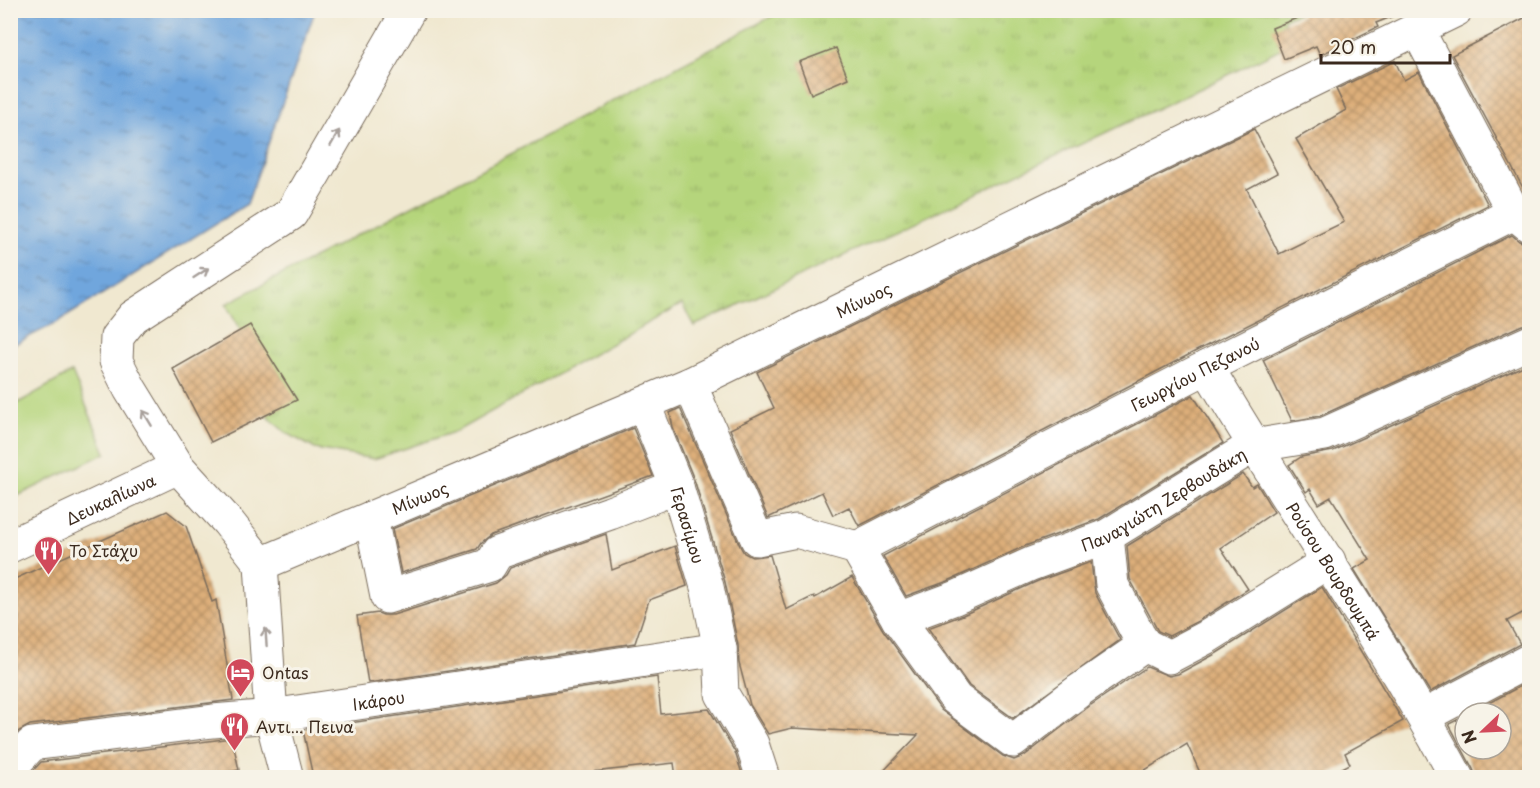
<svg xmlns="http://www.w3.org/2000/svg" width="1540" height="788" viewBox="0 0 1540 788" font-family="'Playpen Sans',sans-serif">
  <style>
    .grass { fill: url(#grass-tufts); stroke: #78804d; stroke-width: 1.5 }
    .green { fill: #b5d57c; stroke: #78804d; stroke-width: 1.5 }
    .water { fill: url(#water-ripples); stroke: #56687e; stroke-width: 1.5 }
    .building { fill: url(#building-cross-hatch) }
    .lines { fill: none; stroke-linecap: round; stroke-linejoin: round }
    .minor-casing { stroke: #7a6c5c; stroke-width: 35 }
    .minor { stroke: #fff; stroke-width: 33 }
    .oneway { stroke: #a79f9a }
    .labels { text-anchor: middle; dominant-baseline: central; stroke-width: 6; stroke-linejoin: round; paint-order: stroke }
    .street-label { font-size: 16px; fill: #3b2a1e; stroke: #f7f3e8 }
    .poi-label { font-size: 16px; fill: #3b2a1e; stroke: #f7f3e8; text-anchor: start }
  </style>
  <defs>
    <pattern id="grass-tufts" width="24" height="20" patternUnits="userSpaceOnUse" patternTransform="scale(1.5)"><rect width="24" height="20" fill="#b5d57c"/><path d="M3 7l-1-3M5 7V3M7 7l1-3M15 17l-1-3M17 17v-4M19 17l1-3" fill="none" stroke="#9db76b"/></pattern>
    <pattern id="water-ripples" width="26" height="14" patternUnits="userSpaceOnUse" patternTransform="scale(1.5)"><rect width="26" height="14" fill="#70a6dd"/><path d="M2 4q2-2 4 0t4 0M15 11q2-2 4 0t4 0" fill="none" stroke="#5d87b3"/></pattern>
    <pattern id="building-cross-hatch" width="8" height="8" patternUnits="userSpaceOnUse" patternTransform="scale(1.5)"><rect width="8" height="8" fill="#ddaf7a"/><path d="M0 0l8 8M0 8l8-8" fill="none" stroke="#b48f63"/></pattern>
  </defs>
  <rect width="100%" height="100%" fill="#f7f3e8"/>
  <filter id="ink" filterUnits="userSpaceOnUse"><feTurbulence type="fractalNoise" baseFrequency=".0167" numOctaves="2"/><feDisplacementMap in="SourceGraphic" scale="12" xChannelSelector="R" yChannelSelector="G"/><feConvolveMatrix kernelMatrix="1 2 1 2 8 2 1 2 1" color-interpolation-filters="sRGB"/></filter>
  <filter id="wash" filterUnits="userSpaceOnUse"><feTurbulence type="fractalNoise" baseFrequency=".008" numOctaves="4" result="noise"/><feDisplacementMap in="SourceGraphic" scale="24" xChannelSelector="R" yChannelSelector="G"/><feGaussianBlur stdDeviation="1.35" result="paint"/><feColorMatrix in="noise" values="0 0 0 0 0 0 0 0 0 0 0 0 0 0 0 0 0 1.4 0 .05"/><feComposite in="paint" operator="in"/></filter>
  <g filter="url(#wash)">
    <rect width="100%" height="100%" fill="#f0e8d0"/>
    <path class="grass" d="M782,11H1303L1283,19L1292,43L1224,77L694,326L682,304L457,431L374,459L315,449L285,432L266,415L282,408L226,304Z"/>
    <path class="green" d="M72,372L106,453L11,499V407Z"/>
    <path class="water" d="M11,10L315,11L247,204L56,323L11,346Z"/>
    <g id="blocks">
      <g class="building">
        <path d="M1299,10H1401V13L1376,23L1378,27L1320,55L1316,46L1284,59L1272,28L1302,16Z"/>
        <path d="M1530,15V201L1452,55Z"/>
        <path d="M836,48L848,78L811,94L799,62Z"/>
        <path d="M1395,61L1404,80L1419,72L1488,205L1198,350L859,526L849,507L833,515L822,492L768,518L730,429L774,408L757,372L1254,129L1277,173L1247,189L1279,254L1344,222L1296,139L1346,110L1336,89Z"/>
        <path d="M1512,235L1519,241L1530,244V324L1522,325L1320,416L1292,421L1263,360Z"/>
        <path d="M250,325L297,400L211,442L173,369Z"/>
        <path d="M1530,363V609L1507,621L1520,644L1430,692L1354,569L1370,560L1331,497L1319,504L1310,489L1306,492L1289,465L1301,457L1333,451Z"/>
        <path d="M1193,395L1223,443L1099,519L1025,546L948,581L906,596L883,556Z"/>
        <path d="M680,408L740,546L744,553L752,557L770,555L786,610L814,596L815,598L852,577L883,630L941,710L1003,756L1014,760L1024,756L1091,705L1147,667L1169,676L1178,674L1217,653L1322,587L1403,721L1345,753L1350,764L1325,777H1202L1187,744L1134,777H878L918,735L792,728L768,734L750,705L739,663L738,645L725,582L695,482L673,428L670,413Z"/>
        <path d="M633,428L653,476L491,535L481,543L477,549L401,573L392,529Z"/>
        <path d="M1243,474L1252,487L1257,484L1274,512L1221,548L1248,589L1198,621L1169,636L1158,631L1130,579L1127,546Z"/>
        <path d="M167,511L186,526L212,602L216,600L233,700L30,725L19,731L10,740V581Z"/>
        <path d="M606,534L612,570L675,546L687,586L649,600L635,643L368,683L357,616L378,613L383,615H393L496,583L506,575L510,568Z"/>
        <path d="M1091,562L1095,593L1120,640L1013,718L969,686L928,628L963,615L1038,581Z"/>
        <path d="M657,677L661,714L709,709L735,752L743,777H676L674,763L593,772L595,777H313L303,730Z"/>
        <path d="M1530,681V777H1476L1473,769L1449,724L1465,716V749H1501V713H1470Z"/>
        <path d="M232,738L239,770L199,777H27L41,762Z"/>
      </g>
    </g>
  </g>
  <g filter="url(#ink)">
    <use href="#blocks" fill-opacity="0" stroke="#7a6c5c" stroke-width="1.5"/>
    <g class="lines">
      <defs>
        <g id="minor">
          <path d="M1417,29L1514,213L1530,226"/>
          <path id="s1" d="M1207,367C1288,505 1381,636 1457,778"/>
          <path d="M690,384L757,539L796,531L857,548L898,619L956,699L1013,741L1080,690L1145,645L1169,657L1207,637L1329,561"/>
          <path id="s2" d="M644,405L677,487L707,587L720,649L722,694L752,744L763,778"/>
          <path d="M371,518L387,597L490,565L497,553L610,513L677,487"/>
          <path d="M1107,536L1112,585L1138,634L1145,645"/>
          <path id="s3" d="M10,546L178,467"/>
          <path id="s4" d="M857,548L1207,367L1514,213"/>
          <path id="s5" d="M261,564L690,384L1456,10"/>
          <path d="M261,564L228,522L178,467L130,389L116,361L117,337L133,317L291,214L409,10"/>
          <path d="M261,564L271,716L287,778"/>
          <path id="s6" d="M898,619L955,598L1031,564L1107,536L1253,446L1325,434L1530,342"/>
          <path d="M1424,716L1530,660"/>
          <path id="s7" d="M10,768L32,744L213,721L271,716L720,649"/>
        </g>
      </defs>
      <use href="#minor" class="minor-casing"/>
      <use href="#minor" class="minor"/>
    </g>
    <defs><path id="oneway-shaft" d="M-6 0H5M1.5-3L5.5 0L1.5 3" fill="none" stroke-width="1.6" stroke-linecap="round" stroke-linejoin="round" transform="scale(1.5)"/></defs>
    <g class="oneway">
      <use href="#oneway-shaft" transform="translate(335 138) rotate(-60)"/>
      <use href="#oneway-shaft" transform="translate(201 273) rotate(-33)"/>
      <use href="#oneway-shaft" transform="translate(147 418) rotate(-121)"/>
      <use href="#oneway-shaft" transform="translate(266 637) rotate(-94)"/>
    </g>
  </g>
  <defs>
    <symbol id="restaurant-pin" viewBox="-11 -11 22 30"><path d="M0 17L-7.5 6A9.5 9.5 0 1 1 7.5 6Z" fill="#d1495b" stroke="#f7f3e8"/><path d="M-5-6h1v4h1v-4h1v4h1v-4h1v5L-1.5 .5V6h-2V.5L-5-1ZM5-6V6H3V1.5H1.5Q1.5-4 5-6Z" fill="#fff"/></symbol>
    <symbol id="hotel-pin" viewBox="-11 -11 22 30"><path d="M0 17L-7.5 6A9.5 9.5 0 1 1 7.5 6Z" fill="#d1495b" stroke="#f7f3e8"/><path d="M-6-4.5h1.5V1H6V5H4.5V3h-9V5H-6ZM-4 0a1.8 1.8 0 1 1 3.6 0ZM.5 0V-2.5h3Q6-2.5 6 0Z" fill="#fff"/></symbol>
  </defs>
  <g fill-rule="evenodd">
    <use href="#restaurant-pin" x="32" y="534" width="33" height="45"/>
    <use href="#hotel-pin" x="224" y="656" width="33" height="45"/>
    <use href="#restaurant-pin" x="218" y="710" width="33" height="45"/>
  </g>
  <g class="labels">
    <g class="street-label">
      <text stroke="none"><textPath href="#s5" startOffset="658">Μίνωος</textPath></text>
      <text stroke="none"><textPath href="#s4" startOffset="380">Γεωργίου Πεζανού</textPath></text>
      <text stroke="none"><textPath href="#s6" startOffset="292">Παναγιώτη Ζερβουδάκη</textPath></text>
      <text stroke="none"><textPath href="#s5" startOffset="172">Μίνωος</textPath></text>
      <text stroke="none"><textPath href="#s3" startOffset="111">Δευκαλίωνα</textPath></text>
      <text stroke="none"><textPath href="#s2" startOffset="128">Γερασίμου</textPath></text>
      <text stroke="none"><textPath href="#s1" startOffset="240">Ρούσου Βουρδουμπά</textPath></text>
      <text stroke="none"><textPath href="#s7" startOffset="382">Ικάρου</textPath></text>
    </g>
    <g class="poi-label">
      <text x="69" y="550">Το Στάχυ</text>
      <text x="262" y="672">Ontas</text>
      <text x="256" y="726">Αντι... Πεινα</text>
    </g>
  </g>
  <rect width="1540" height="788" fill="none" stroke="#f7f3e8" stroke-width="36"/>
  <g transform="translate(1483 731) rotate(247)"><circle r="28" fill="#f7f3e8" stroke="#aca397" stroke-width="1.5"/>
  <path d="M0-4.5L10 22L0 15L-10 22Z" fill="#d1495b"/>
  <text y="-9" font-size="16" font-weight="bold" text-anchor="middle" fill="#3b2a1e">N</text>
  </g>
  <path d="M1321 54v9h129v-9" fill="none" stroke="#3b2a1e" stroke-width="3"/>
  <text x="1330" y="54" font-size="18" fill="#3b2a1e" stroke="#f7f3e8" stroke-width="4.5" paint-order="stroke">20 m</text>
</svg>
